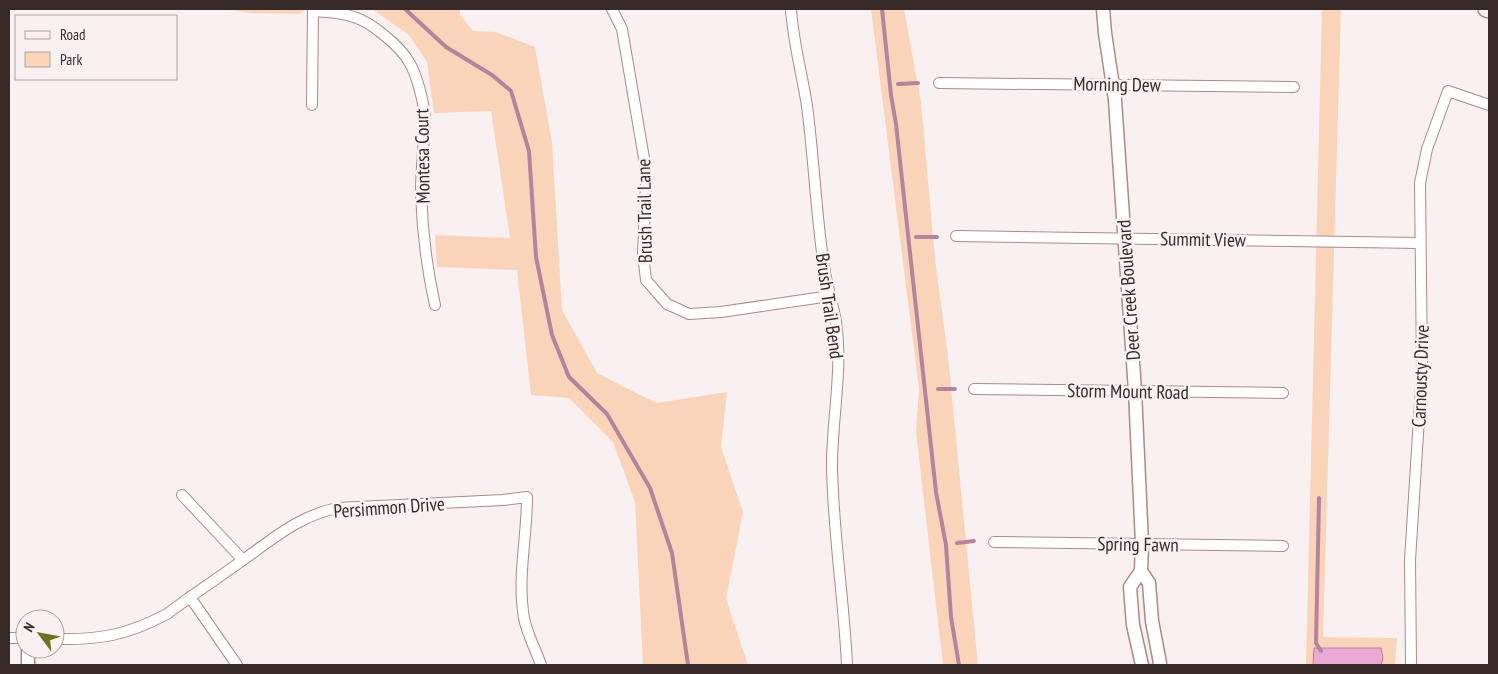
<svg xmlns="http://www.w3.org/2000/svg" width="1498" height="674" viewBox="0 0 1498 674" font-family="'PT Sans Narrow',sans-serif">
  <style>
    .green { fill: #fad4b8 }
    .water { fill: #eba9d3; stroke: #b583a0 }
    .lines { fill: none; stroke-linecap: round; stroke-linejoin: round }
    .stream { stroke: #b583a0; stroke-width: 4 }
    .minor-casing { stroke: #ad8988; stroke-width: 12 }
    .tertiary-casing { stroke: #ad8988; stroke-width: 15 }
    .secondary-casing { stroke: #ad8988; stroke-width: 18 }
    .minor { stroke: #fff; stroke-width: 10 }
    .tertiary { stroke: #fff; stroke-width: 12 }
    .secondary { stroke: #fdeef2; stroke-width: 15 }
    .labels { text-anchor: middle; dominant-baseline: central; stroke-width: 5; stroke-linejoin: round; paint-order: stroke }
    .street-label { font-size: 19px; fill: #382929; stroke: #f9f1f1 }
  </style>
  <rect width="100%" height="100%" fill="#f9f1f1"/>
  <g class="green">
    <path d="M222,9H307L299,14L252,13Z"/>
    <path d="M372,9H460V15L473,31L496,32L535,47L552,143L562,310L597,373L640,395L657,403L727,392L721,447L743,512L726,599L748,665H643L635,502L613,442L569,398L531,395L517,270L437,267L435,235L510,238L491,111L434,113L427,62L409,35Z"/>
    <path d="M871,9H904L921,102L935,259L948,356L978,665H943L916,432L919,389Z"/>
    <path d="M1322,9H1341L1323,637L1397,638L1395,665H1306Z"/>
  </g>
  <path class="water" d="M1314,648H1381L1383,658L1381,665H1313Z"/>
  <g class="lines">
    <g class="stream">
      <path d="M405,9L446,47L492,75L511,91L529,151L536,257L552,335L569,377L607,414L650,488L672,553L688,665"/>
      <path d="M882,9L891,95L896,124L936,492L946,545L951,617L959,665"/>
      <path d="M898,84L918,83"/>
      <path d="M916,237H937"/>
      <path d="M938,389H955"/>
      <path d="M1319,498L1316,643L1321,651"/>
      <path d="M957,543L974,541"/>
    </g>
    <defs>
      <g id="minor">
        <path d="M612,9L622,29L645,164L646,182L643,254L646,280L667,304L689,314L721,312L830,296"/>
        <path d="M791,9C793,42 802,73 807,106C814,159 816,214 824,267C827,286 833,304 836,322C843,370 832,418 832,466C833,533 844,599 847,665"/>
        <path d="M313,11C327,12 341,12 354,17C371,22 401,47 409,62C417,74 425,107 425,120C424,145 421,168 421,192C422,230 427,269 435,305"/>
        <path d="M939,83L1294,87"/>
        <path d="M312,105L313,9"/>
        <path d="M956,236L1420,243"/>
        <path d="M974,389L1283,393"/>
        <path d="M182,495L243,560"/>
        <path d="M994,542L1283,546"/>
        <path d="M190,597L237,665"/>
        <path d="M9,638H25"/>
        <path d="M55,639C101,640 127,635 167,614C192,595 218,578 243,560C274,538 299,516 337,508L503,500L527,497C527,538 517,577 524,618C527,634 536,650 541,665"/>
        <path d="M1411,665L1410,560L1422,371L1420,183L1427,149L1448,91L1489,105"/>
      </g>
      <g id="tertiary">
        <path d="M1103,9L1105,33L1115,100L1135,391L1142,544L1141,571L1130,587L1133,625L1142,665"/>
        <path d="M1141,571L1149,583L1152,621L1160,663L1159,665"/>
        <path d="M28,649V665"/>
      </g>
      <path id="secondary" d="M1486,9L1489,10"/>
    </defs>
    <use href="#minor" class="minor-casing"/>
    <use href="#tertiary" class="tertiary-casing"/>
    <use href="#secondary" class="secondary-casing"/>
    <use href="#minor" class="minor"/>
    <use href="#tertiary" class="tertiary"/>
    <use href="#secondary" class="secondary"/>
  </g>
  <g class="labels">
    <g class="street-label">
      <text transform="translate(1117 84) rotate(1)">Morning Dew</text>
      <text transform="translate(422 156) rotate(-91)">Montesa Court</text>
      <text transform="translate(644 211) rotate(-91)">Brush Trail Lane</text>
      <text transform="translate(1203 239) rotate(1)">Summit View</text>
      <text transform="translate(1128 290) rotate(-94)">Deer Creek Boulevard</text>
      <text transform="translate(830 306) rotate(82)">Brush Trail Bend</text>
      <text transform="translate(1420 376) rotate(-88)">Carnousty Drive</text>
      <text transform="translate(1128 391) rotate(1)">Storm Mount Road</text>
      <text transform="translate(389 507) rotate(-4)">Persimmon Drive</text>
      <text transform="translate(1138 544) rotate(1)">Spring Fawn</text>
    </g>
  </g>
  <rect width="1498" height="674" fill="none" stroke="#382929" stroke-width="20"/>
  <rect x="15" y="15" width="162" height="65" fill="#f9f1f1" stroke="#aca1a1"/>
  <rect x="25" y="31" width="25" height="8" fill="#fdeef2" stroke="#aca1a1"/>
  <text x="60" y="40" font-size="15" fill="#382929">Road</text>
  <rect x="25" y="52" width="25" height="15" fill="#fad4b8" stroke="#aca1a1"/>
  <text x="60" y="65" font-size="15" fill="#382929">Park</text>
  <g transform="translate(40 634) rotate(302)"><circle r="24" fill="#f9f1f1" stroke="#aca1a1"/>
  <path d="M0-4L9 19L0 12L-9 19Z" fill="#6b741e"/>
  <text y="-8" font-size="14" font-weight="bold" text-anchor="middle" fill="#382929">N</text>
  </g>
</svg>
